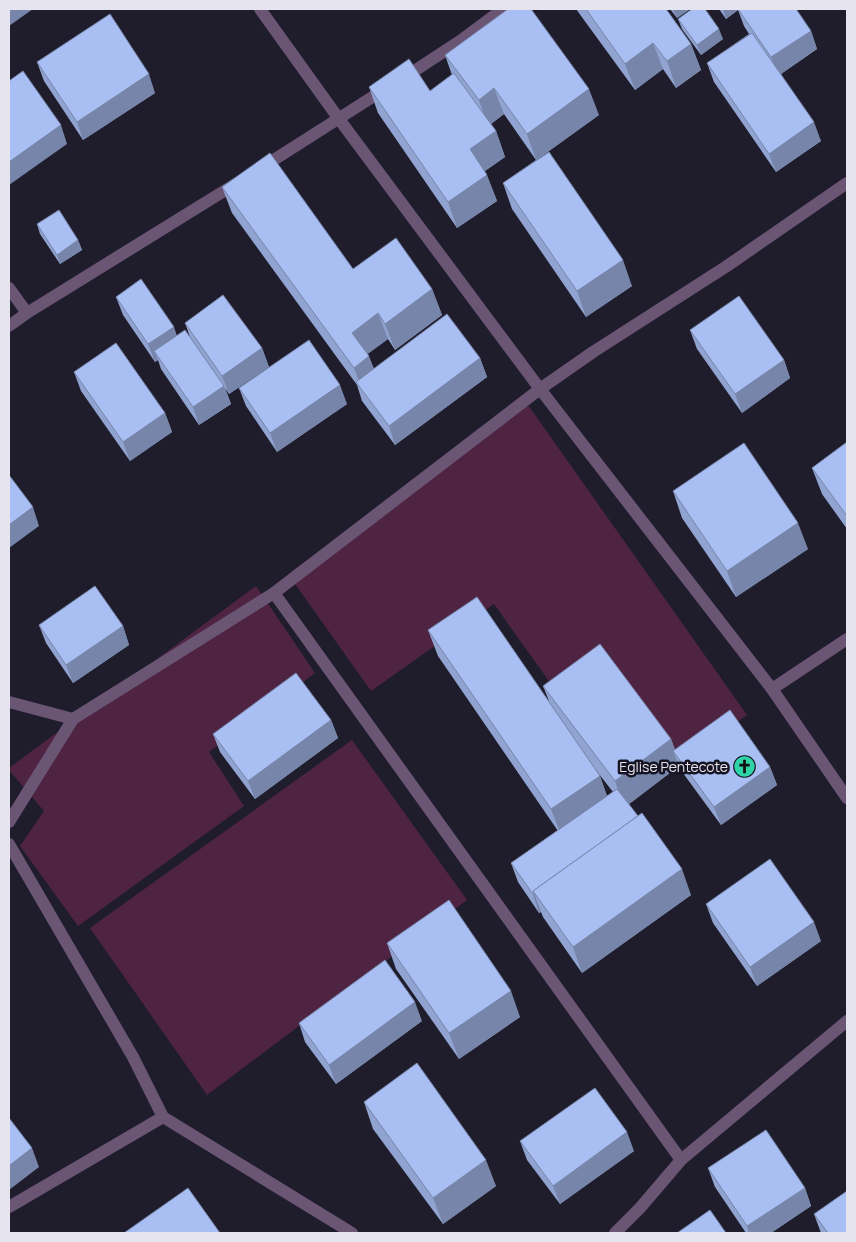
<svg xmlns="http://www.w3.org/2000/svg" width="856" height="1242" viewBox="0 0 856 1242" font-family="Manrope,sans-serif">
  <style>
    .green { fill: #4f2443 }
    .lines { fill: none; stroke-linecap: round; stroke-linejoin: round }
    .minor { stroke: #6b5575; stroke-width: 12 }
    .wall { fill: #91a3d0; fill-rule: evenodd }
    .shaded-wall { fill: #7685a9 }
    .building { fill: #a9bef2; stroke: #7685a9 }
    .labels { text-anchor: middle; dominant-baseline: central; stroke-width: 5; stroke-linejoin: round; paint-order: stroke }
    .poi-label { font-size: 14px; fill: #e6e5ef; stroke: #161422; text-anchor: end }
  </style>
  <rect width="100%" height="100%" fill="#1f1d2c"/>
  <g class="green">
    <path d="M528,405L747,715L680,762L561,698L494,604L371,691L288,574Z"/>
    <path d="M256,586L315,673L209,752L244,806L78,926L20,846L44,811L9,770V768Z"/>
    <path d="M352,740L467,900L207,1095L90,928Z"/>
  </g>
  <g class="lines">
    <g class="minor">
      <path d="M260,9L339,119L540,389L772,689L847,798"/>
      <path d="M402,79L460,41L503,9"/>
      <path d="M261,168L385,89"/>
      <path d="M9,288L27,313"/>
      <path d="M9,326L27,313L237,183"/>
      <path d="M274,593L681,1160"/>
      <path d="M772,689L847,639"/>
      <path d="M9,702L73,719"/>
      <path d="M9,822L73,719L274,593L540,389L593,352L727,266L847,183"/>
      <path d="M9,844L133,1057L163,1117L352,1233"/>
      <path d="M9,1207L163,1117"/>
      <path d="M615,1233L640,1208L681,1160L847,1021"/>
    </g>
  </g>
  <g class="wall">
    <path d="M576,9H666L691,44L701,70L676,88L663,69L635,90Z"/>
    <path d="M670,9H690L677,18Z"/>
    <path d="M719,9H796L811,31L817,49L781,74L821,141L776,172L714,82L707,63L749,34L744,26L738,10L726,19Z"/>
    <path d="M678,19L723,39L701,55L682,29Z"/>
    <path d="M445,55L599,115L538,159L632,286L586,317L512,209L503,183L536,160L504,114L491,124L496,131L505,157L485,171L497,201L457,228L378,113L369,87L430,91L452,75Z"/>
    <path d="M37,62L155,93L83,140L44,81Z"/>
    <path d="M222,187L353,269L432,289L442,315L395,350L388,339L367,354L374,369L480,358L487,377L395,445L362,401L357,385L232,213Z"/>
    <path d="M37,224L78,240L82,250L60,264L40,234Z"/>
    <path d="M116,297L177,336L190,337L185,323L262,348L269,367L229,394L225,388L231,404L199,425L161,369L158,360L155,362L123,315Z"/>
    <path d="M690,330L784,360L790,378L742,413L697,349Z"/>
    <path d="M74,372L165,413L172,432L130,461L81,391Z"/>
    <path d="M239,388L347,404L277,452L246,406Z"/>
    <path d="M847,442V529L822,494L812,468Z"/>
    <path d="M673,491L808,549L736,597L682,518Z"/>
    <path d="M39,625L123,626L129,645L73,683L46,643Z"/>
    <path d="M428,630L549,701L543,686L671,739L675,750L770,767L777,785L721,825L680,769L679,766L629,804L691,895L582,973L543,917L541,912L539,913L518,882L511,863L558,831L438,656ZM595,769L613,792L607,796L600,776Z"/>
    <path d="M331,720L338,738L255,799L220,752L213,734Z"/>
    <path d="M706,904L821,941L757,986L713,923Z"/>
    <path d="M387,943L520,1017L459,1059L396,969Z"/>
    <path d="M422,1021L336,1084L305,1042L299,1023Z"/>
    <path d="M364,1102L496,1186L443,1224L373,1129Z"/>
    <path d="M520,1141L634,1151L560,1204L527,1160Z"/>
    <path d="M708,1168L805,1188L811,1206L771,1233H746L715,1187Z"/>
    <path d="M814,1214L847,1233H821Z"/>
  </g>
  <g class="shaded-wall">
    <path d="M9,9H33L9,26Z"/>
    <path d="M673,9H690L677,18Z"/>
    <path d="M723,9H737L738,10L726,19Z"/>
    <path d="M719,29L723,39L701,55L697,45Z"/>
    <path d="M811,31L817,49L778,76L771,57Z"/>
    <path d="M653,43L663,69L635,90L625,64Z"/>
    <path d="M691,44L701,70L676,88L667,61Z"/>
    <path d="M149,74L155,93L83,140L77,122Z"/>
    <path d="M494,88L504,114L488,126L479,100Z"/>
    <path d="M589,89L599,115L536,160L527,134Z"/>
    <path d="M814,122L821,141L776,172L769,154Z"/>
    <path d="M61,125L67,144L9,185V162Z"/>
    <path d="M496,131L505,157L479,175L470,149Z"/>
    <path d="M487,175L497,201L457,228L448,202Z"/>
    <path d="M78,240L82,250L60,264L57,255Z"/>
    <path d="M623,260L632,286L586,317L577,291Z"/>
    <path d="M432,289L442,315L395,350L385,324Z"/>
    <path d="M378,313L388,339L361,359L352,333Z"/>
    <path d="M174,327L180,345L154,351L158,360L155,362L148,344Z"/>
    <path d="M262,348L269,367L229,394L222,376Z"/>
    <path d="M369,356L379,382L362,390L354,368Z"/>
    <path d="M480,358L487,377L395,445L389,426Z"/>
    <path d="M784,360L790,378L742,413L735,394Z"/>
    <path d="M340,385L347,404L277,452L270,433Z"/>
    <path d="M224,386L231,404L199,425L193,407Z"/>
    <path d="M165,413L172,432L130,461L123,442Z"/>
    <path d="M33,507L39,526L9,548V525Z"/>
    <path d="M798,523L808,549L736,597L727,571Z"/>
    <path d="M123,626L129,645L73,683L66,665Z"/>
    <path d="M331,720L338,738L255,799L248,781Z"/>
    <path d="M671,739L677,755L673,751L679,766L624,808L615,781Z"/>
    <path d="M770,767L777,785L721,825L714,807Z"/>
    <path d="M600,776L609,802L561,835L551,809Z"/>
    <path d="M682,869L691,895L582,973L573,947Z"/>
    <path d="M534,893L541,912L539,913L533,894Z"/>
    <path d="M814,922L821,941L757,986L750,967Z"/>
    <path d="M511,991L520,1017L459,1059L449,1033Z"/>
    <path d="M415,1002L422,1021L336,1084L329,1065Z"/>
    <path d="M627,1132L634,1151L560,1204L553,1186Z"/>
    <path d="M32,1148L39,1167L9,1190V1166Z"/>
    <path d="M486,1160L496,1186L443,1224L433,1198Z"/>
    <path d="M805,1188L811,1206L771,1233H749L747,1226Z"/>
  </g>
  <g class="building">
    <path d="M508,9H531L589,89L527,134L494,88L479,100L445,55Z"/>
    <path d="M586,9H666L691,44L667,61L653,43L625,64Z"/>
    <path d="M692,9H705L719,29L697,45L678,19Z"/>
    <path d="M738,9H796L811,31L771,57Z"/>
    <path d="M110,14L149,74L77,122L37,62Z"/>
    <path d="M752,33L814,122L769,154L707,63Z"/>
    <path d="M409,59L430,91L454,73L496,131L470,149L487,175L448,202L369,87Z"/>
    <path d="M23,71L61,125L9,162V81Z"/>
    <path d="M549,152L623,260L577,291L503,183Z"/>
    <path d="M270,153L353,269L396,238L432,289L385,324L378,313L352,333L369,356L354,368L222,187Z"/>
    <path d="M59,210L78,240L57,255L37,224Z"/>
    <path d="M141,279L174,327L148,344L116,297Z"/>
    <path d="M223,295L262,348L222,376L185,323Z"/>
    <path d="M739,296L784,360L735,394L690,330Z"/>
    <path d="M447,314L480,358L389,426L356,382Z"/>
    <path d="M185,330L224,386L193,407L154,351Z"/>
    <path d="M309,340L340,385L270,433L239,388Z"/>
    <path d="M116,343L165,413L123,442L74,372Z"/>
    <path d="M847,442V516L812,468Z"/>
    <path d="M744,443L798,523L727,571L673,491Z"/>
    <path d="M9,475L33,507L9,525Z"/>
    <path d="M95,586L123,626L66,665L39,625Z"/>
    <path d="M477,597L600,776L551,809L428,630Z"/>
    <path d="M600,644L671,739L615,781L543,686Z"/>
    <path d="M296,673L331,720L248,781L213,734Z"/>
    <path d="M730,710L770,767L714,807L673,751Z"/>
    <path d="M617,789L638,816L533,891L534,893L533,894L511,863Z"/>
    <path d="M642,813L682,869L573,947L533,891Z"/>
    <path d="M770,859L814,922L750,967L706,904Z"/>
    <path d="M449,900L511,991L449,1033L387,943Z"/>
    <path d="M385,960L415,1002L329,1065L299,1023Z"/>
    <path d="M417,1063L486,1160L433,1198L364,1102Z"/>
    <path d="M595,1088L627,1132L553,1186L520,1141Z"/>
    <path d="M9,1118L32,1148L9,1166Z"/>
    <path d="M766,1130L805,1188L747,1226L708,1168Z"/>
    <path d="M188,1188L220,1233H124Z"/>
    <path d="M847,1191V1233H828L814,1214Z"/>
    <path d="M710,1210L726,1233H677Z"/>
  </g>
  <defs>
    <symbol id="church-disc" viewBox="-11 -11 22 22"><circle r="9.5" fill="#30d4a9" stroke="#161422"/><path d="M-1.2-6h2.4v3.5h3.3v2.4h-3.3V6h-2.4V-.1h-3.3v-2.4h3.3Z" fill="#111"/></symbol>
  </defs>
  <g fill-rule="evenodd">
    <use href="#church-disc" x="732" y="754" width="25" height="25"/>
  </g>
  <g class="labels">
    <g class="poi-label">
      <text x="728" y="766">Eglise Pentecote</text>
    </g>
  </g>
  <rect width="856" height="1242" fill="none" stroke="#e6e5ef" stroke-width="20"/>
</svg>
